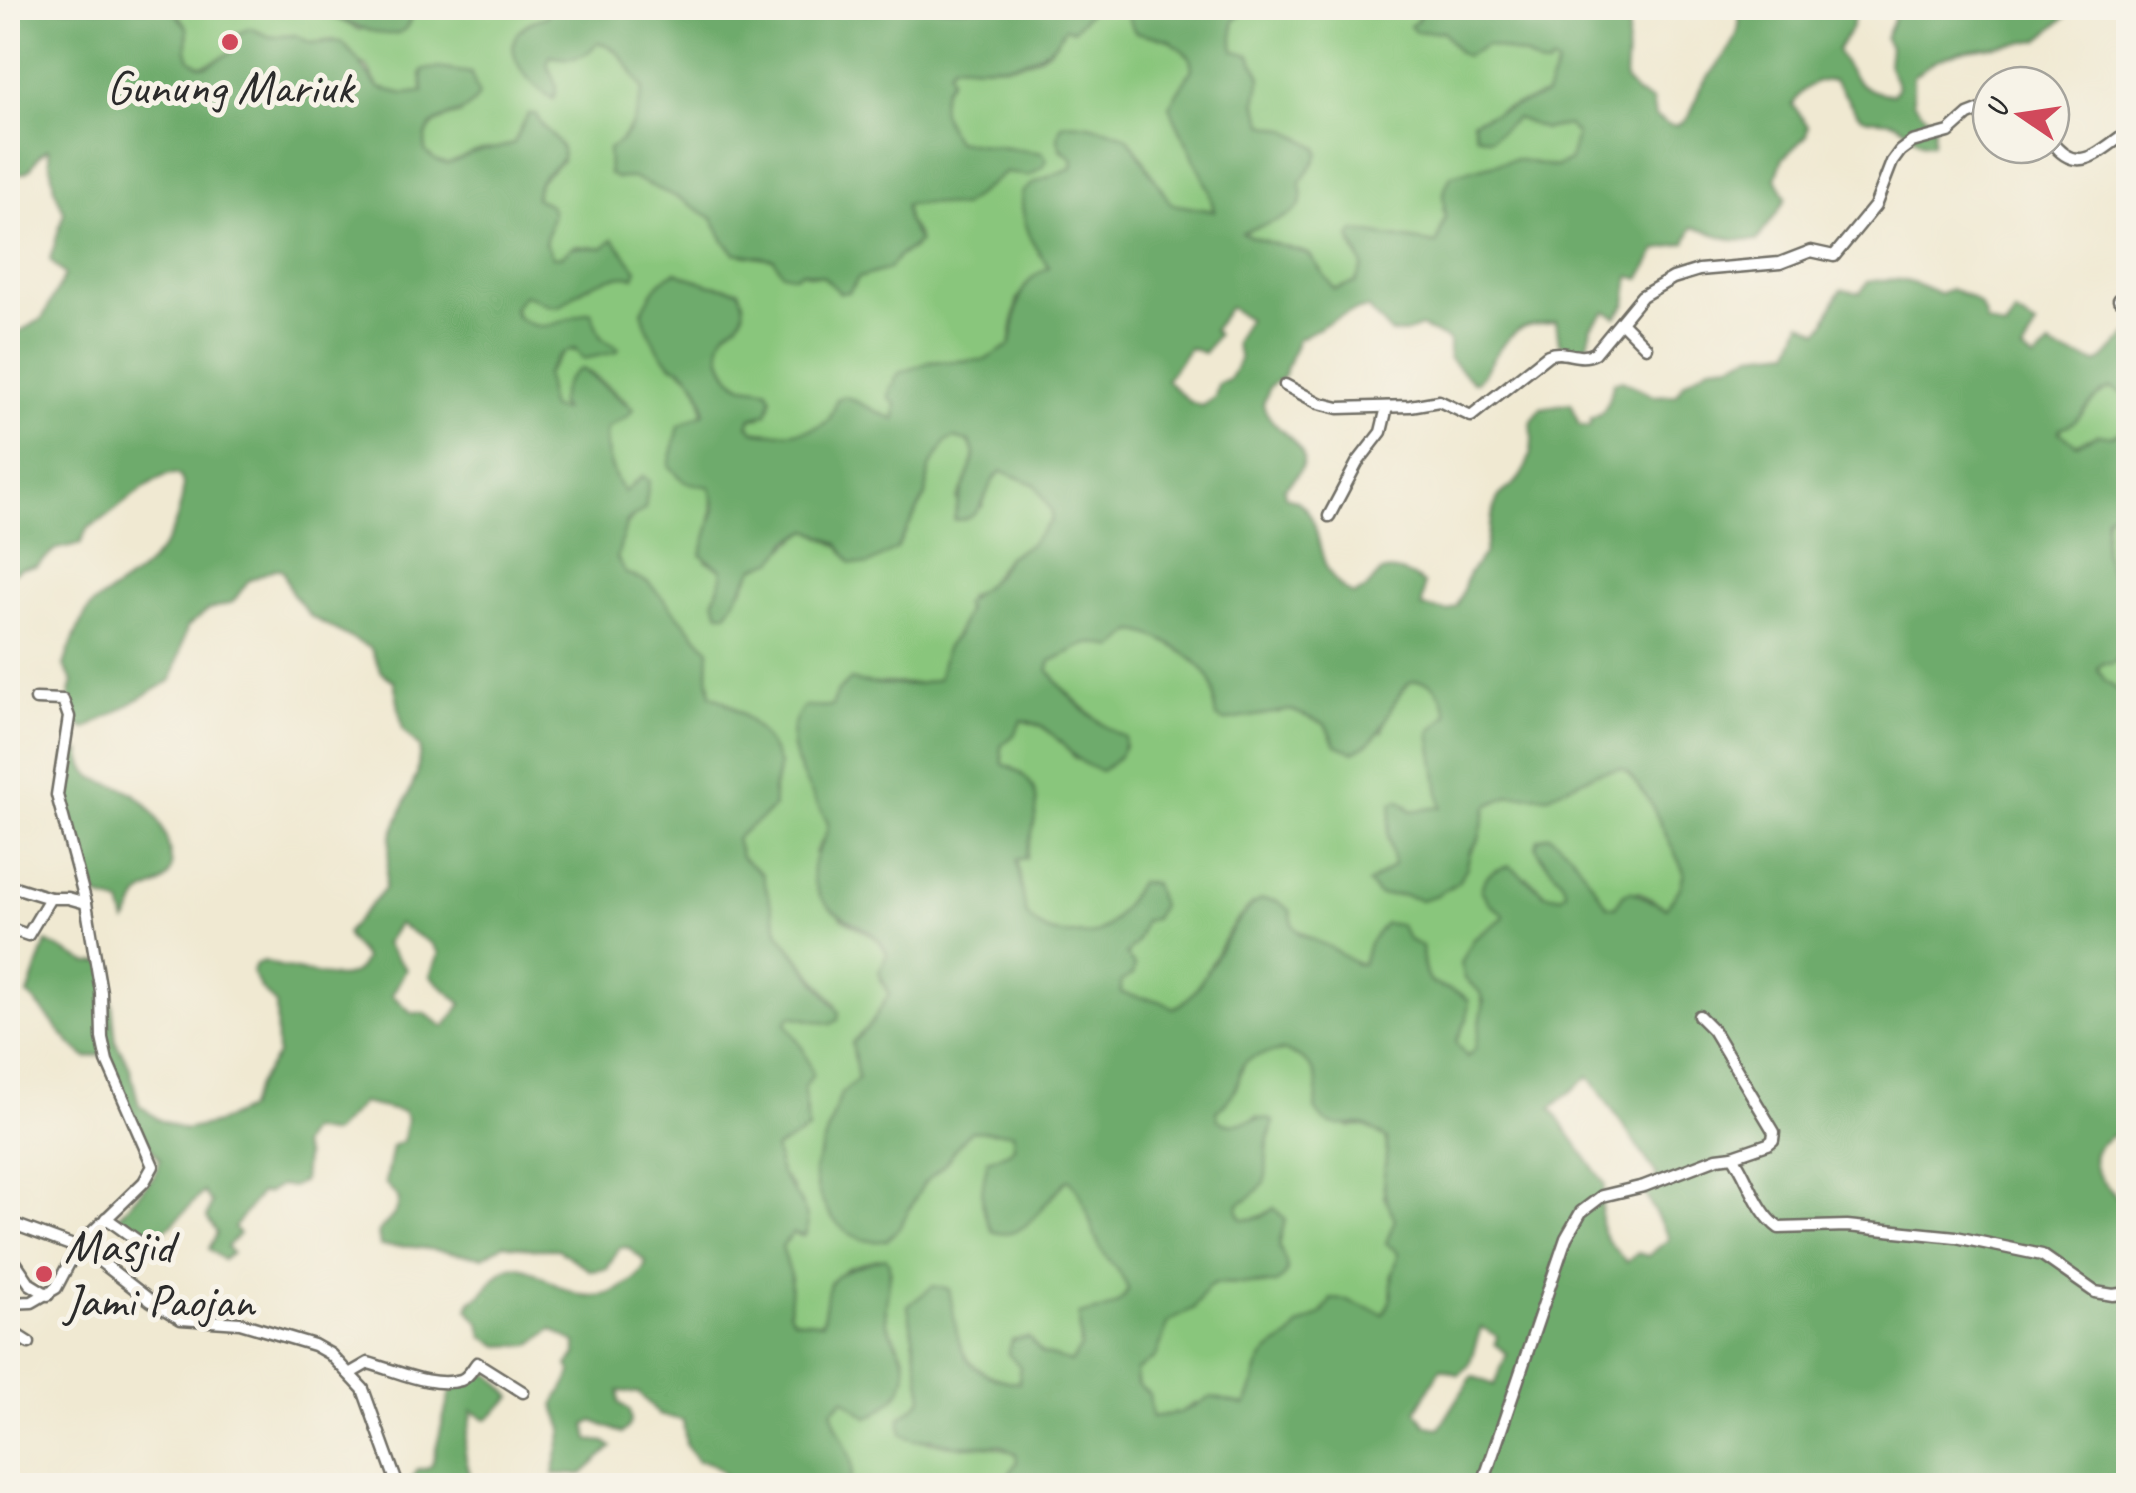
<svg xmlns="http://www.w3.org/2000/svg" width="2136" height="1493" viewBox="0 0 2136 1493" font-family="Caveat,sans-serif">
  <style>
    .green { fill: #89c67c; stroke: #5a7854; stroke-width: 2.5 }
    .forest { fill: #6eab6c; stroke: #4c6b4c; stroke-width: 2.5; fill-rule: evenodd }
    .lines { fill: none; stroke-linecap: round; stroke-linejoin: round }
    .minor-casing { stroke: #706e65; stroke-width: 15 }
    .minor { stroke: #fff; stroke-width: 10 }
    .poi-dot { fill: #d1495b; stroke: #f7f3e8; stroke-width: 4 }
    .labels { text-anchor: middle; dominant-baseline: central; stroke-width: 10; stroke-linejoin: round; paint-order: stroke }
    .poi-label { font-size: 48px; fill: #2b2b2b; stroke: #f7f3e8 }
  </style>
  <rect width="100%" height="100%" fill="#f7f3e8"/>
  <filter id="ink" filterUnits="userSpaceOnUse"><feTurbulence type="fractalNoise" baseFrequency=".01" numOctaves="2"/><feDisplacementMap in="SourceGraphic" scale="20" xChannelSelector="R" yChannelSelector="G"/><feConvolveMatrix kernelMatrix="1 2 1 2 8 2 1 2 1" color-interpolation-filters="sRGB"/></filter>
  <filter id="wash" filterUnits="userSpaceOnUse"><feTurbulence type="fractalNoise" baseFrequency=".0048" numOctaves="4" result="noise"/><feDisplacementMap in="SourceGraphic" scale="40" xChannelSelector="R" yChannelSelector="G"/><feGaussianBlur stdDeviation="2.25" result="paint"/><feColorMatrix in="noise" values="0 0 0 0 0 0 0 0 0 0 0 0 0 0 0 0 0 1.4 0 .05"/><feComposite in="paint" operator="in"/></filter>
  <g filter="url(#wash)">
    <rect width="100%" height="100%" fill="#f0e9d2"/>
    <g class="green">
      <path d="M171,8H298L308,13L334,17L359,30L412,14L411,8H548L546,17C525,22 518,27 514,49L549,72L546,64L550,56C567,60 585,59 596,43C623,47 629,70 643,89L635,121L616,146L609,174L616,178H634L679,198L713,219L724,241L735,253L774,259L809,275L823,276L834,287L854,286L857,278L889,269L899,256L914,248L918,235L907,221L905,205L931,203L961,207L1006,172C1022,176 1038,178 1046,160C1018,146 985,151 956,142C944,122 931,102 949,83L948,70L954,64C985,66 1025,71 1051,48C1056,43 1061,34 1065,28L1074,29L1094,8H1123L1135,32L1170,40L1190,56L1192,69L1169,106L1209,190L1214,212L1171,204C1149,183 1142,134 1107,132L1060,149L1073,159L1072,168L1035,182L1039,254L1050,267L1017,299L1010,345L985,360L930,362L890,398L896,404L895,421L852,399H837C835,406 833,416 827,422C813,434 770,435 753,431L748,425L752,418L760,417L771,406L768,390L743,386L730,377L722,362L719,345L739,290L707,284L676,272L670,363C724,390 697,438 685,482L710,486C718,520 703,529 706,561L721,569L722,577L714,600L742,590L754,568C782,558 785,543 809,530L843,549L912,518L926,496L929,469L946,442L954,438L969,442L975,454L969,477L957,499L982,507L990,483L1002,471L1036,485L1052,512L1051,521L1030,544L1007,557L984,589L967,597C968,617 957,630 948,646C942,655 943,668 938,679L923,684L885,683L838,691L832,706L805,707L792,744L797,764L828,823V831L815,852L841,918L879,940L888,954L880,980L889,994L871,1024L852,1043L858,1079L841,1094L814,1170L899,1228L924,1183L944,1165L965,1136L972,1131L1013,1133L1014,1146L1010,1152L988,1160L1029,1222L1068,1179C1086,1195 1089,1226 1100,1247C1108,1262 1122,1272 1128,1289C1121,1309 1098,1310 1079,1315L1081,1347L1071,1363L1041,1353L1028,1337L1019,1383C973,1377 953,1353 952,1305L908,1306L923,1396L920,1403L900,1418L914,1440C929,1439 939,1445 953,1446C977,1447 995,1442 1016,1455L1018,1462L1001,1485H848C862,1457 835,1437 832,1410L844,1399L869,1417C894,1403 897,1385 905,1358L887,1323L885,1297L891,1272L878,1259L847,1268L830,1283L822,1323L793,1319L789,1312L791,1277L782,1246L793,1233L801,1236L793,1188L779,1172L775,1149L808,1130L804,1088L813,1074L803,1049L785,1023L791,1016L831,1024L836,1004L779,933L762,875L741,857L736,839L746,826L769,813L779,765C770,737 739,705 711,695L708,674L709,650L648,582L625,573L617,558L623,530L634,516L633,483L625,493C613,478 603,447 607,428L628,416V402L589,372L564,411L550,408C546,397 550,386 545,375L566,350L578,351L604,341L587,312C566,323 523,341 514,308L523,295L561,305C580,290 610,271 634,277L636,269L613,239L604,248L576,246L562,256L553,258L545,244L553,212L543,201L535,199L540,180L562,161L561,146L528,114L514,143C499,150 487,148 472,154C463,157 458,162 448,164L433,160L425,151C424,124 437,120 461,114L421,75L423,92L404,94L379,88L367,67L355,61L347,46L333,40L311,43L295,35L271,37L250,28L235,41L231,52C219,59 189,78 187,50C186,42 190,35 186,26C183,20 176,13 171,8Z"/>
      <path d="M1250,8H1423L1417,21L1423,32L1443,31L1458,52L1465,56L1487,45L1526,56L1539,66L1547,67L1553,62L1557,65L1546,95L1500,110L1476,135L1491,138L1517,118L1544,129L1568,125L1577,135L1570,160L1555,167L1515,159L1460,173L1443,209L1445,216L1437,244L1356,231L1352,245L1363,266L1355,283L1334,289L1309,254C1288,247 1263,242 1241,233C1275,217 1297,183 1319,154L1317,147L1287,130L1264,124L1256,102L1261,77L1233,50V21Z"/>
      <path d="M2112,388L2128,396V427L2111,436L2098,434L2076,444L2062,436L2060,428C2083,423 2088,395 2112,388Z"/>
      <path d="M2118,506L2128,508V587L2111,575L2104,552L2106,517Z"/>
      <path d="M2128,627V697L2105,681L2097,668L2120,652L2119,636Z"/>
      <path d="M1133,631C1155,631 1205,662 1212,684C1216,695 1213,706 1216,717L1223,721L1291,710L1325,724L1332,739L1382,732L1389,708L1410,682C1434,676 1442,694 1448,714L1444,722L1441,808L1411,811L1406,804L1388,834L1394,865L1369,884L1380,895H1404L1421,900L1467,867V859L1479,839L1486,806L1510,795L1549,796L1596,773L1620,768L1627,772L1648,798L1684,872L1680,888L1667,908L1639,892L1624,894L1615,907L1608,906L1539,855C1549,865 1563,878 1567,892L1561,897L1545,894L1527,877L1490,904L1504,914L1503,918L1472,940L1484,1014L1475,1049L1466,1057L1456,1042L1467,1019L1463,995C1429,988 1423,979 1422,946L1409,940L1400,925L1369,943L1363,964C1347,965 1274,914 1254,903C1246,910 1239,918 1232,926C1217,948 1198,1001 1173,1008L1160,1001L1121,993V981L1133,975L1134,970L1126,955C1147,931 1143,912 1139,883C1128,900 1111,931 1090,935C1084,936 1079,933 1073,934C1054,936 1038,930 1025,913L1017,859L1026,858C1034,822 1051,782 1003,764L1001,746L1014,735L1022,720L1051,730L1076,759L1116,760L1125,746C1100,718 1068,700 1048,669L1051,661C1077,651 1084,636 1114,648Z"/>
      <path d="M1282,1051C1314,1059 1322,1078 1315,1109L1350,1127L1366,1126L1387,1139L1384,1197L1396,1219L1399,1261L1391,1277L1394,1294L1383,1314L1326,1306L1322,1314L1298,1326C1292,1341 1277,1342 1267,1353C1252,1369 1257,1387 1245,1405L1196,1403L1179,1413L1151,1417C1147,1401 1137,1387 1135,1371C1164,1356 1155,1345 1169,1322L1194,1308L1208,1287L1215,1283L1265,1285L1282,1254L1279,1246L1285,1220L1274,1208C1262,1217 1256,1220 1242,1219L1238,1212L1239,1204C1277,1181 1260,1163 1272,1128L1257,1117C1243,1124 1232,1128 1218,1120L1216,1112L1236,1085L1245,1062L1257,1054Z"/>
    </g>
    <g class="forest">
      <path d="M15,8H171L187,27V51L190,59L199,65L206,66L231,52L239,33L250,28L271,37L295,35L311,43L341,42C357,55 365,73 379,88L404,94L423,92L422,70L437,68L471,73L479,96C457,128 423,106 425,151C450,177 458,154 483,150C495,149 502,148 514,143L528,114H536C541,129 553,133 560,145C571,164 546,168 539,182C537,187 537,193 535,198L550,205L553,212L545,243L553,257L562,256L572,247L603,248L613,239L637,270L634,277C617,273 588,284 574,295C573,295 562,305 561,305C547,311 537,295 523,295L514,308L516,316C545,338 561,318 591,312L601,338L619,348L617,352L583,359L575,349C559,351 553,363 545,375C550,386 546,397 550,408L563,410L559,404C562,389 566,374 582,369L633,409L628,416L607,428C603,447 612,477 624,492L643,476L649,481L645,509L627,521L617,558L625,573L648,582L709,650L708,674L711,695C739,706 770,736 779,765L773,790L774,806C765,820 747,825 736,839L741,857L762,874L779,933L839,1012L838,1020L831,1024L791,1016L786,1023L803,1049L813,1074L804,1088L808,1130L775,1149C778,1156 777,1167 781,1174C792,1195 815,1209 805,1236L793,1233L782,1246L791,1277L789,1312L793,1319L822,1323C831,1290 819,1278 861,1265C870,1263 876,1259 886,1258C896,1270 883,1299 886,1319C890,1341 910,1354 905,1378C902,1395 883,1410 868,1418L844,1399L832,1410C835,1437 862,1457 848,1485H727L731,1483C721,1470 714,1461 697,1461L686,1445L683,1420L659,1415L639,1393L619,1391V1403L629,1410C632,1421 632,1426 622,1433L593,1421L586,1425L589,1440L605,1442L612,1447L582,1474H553L563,1429L554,1405L572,1373L568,1365L576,1355V1343L552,1329L531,1345L500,1346L483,1337L480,1323L468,1309L471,1301C488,1294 492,1272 511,1267C537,1260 575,1320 626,1285C635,1279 643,1273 646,1262L627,1247L619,1248L607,1269L591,1271L558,1249H532L504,1244L483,1257L414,1247L380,1246L378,1233C387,1220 398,1216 399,1199L385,1183L392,1146L403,1141L407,1119L403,1112L362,1103L332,1134L309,1130L300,1146L305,1157L303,1181L292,1187L281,1185L267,1193H260L234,1228L239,1234L227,1247L232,1253L223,1260L209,1249L217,1233L207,1218L211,1202L203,1192C171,1224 161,1251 118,1217L154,1176L160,1159L146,1142L109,1058L100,1055L87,1058C64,1042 50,1015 28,995L46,942L88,963L100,962L108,965L116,1043L129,1065L139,1105L159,1120L184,1130L217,1123L247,1109L257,1085L277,1055L276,1005L260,987L252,972L256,964L264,961C277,966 334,980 346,976C356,973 360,968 364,959C360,948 349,945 346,933L385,888L391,837L417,774L420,748L403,730L394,681L381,672L371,649L310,616L291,591L282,569H274L248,581L233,602L208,610L187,627L172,680L86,729C67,722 67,698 73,682L64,666C68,652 83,612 94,604C137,574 169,559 181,503C196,435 121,507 106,517C100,522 93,523 87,530C84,534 83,539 80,544L56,549L37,566L22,568L8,576V344L15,334L42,319L65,275L50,260L64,212L54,188L48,149C31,157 38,173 13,175L9,168L19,86L14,71L8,72V56L17,54L20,37ZM398,924L432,944L439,953L430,976L462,1004L445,1027L424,1013H412L392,995L406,969L385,944Z"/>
      <path d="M298,8H411C413,54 359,27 336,18C323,14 310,14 298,8Z"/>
      <path d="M548,8H1094L1073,30L1065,28C1044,69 995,67 954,64L949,70L951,79C934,103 942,118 956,141L1043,153L1047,160L1043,167L1029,176L1005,172L961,207L931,203L905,205L907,221L919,242L899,256L889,269L858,278L849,292L840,293L823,276L802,271L795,276L782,273L774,259L735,253L724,241L713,219L679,198L634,178H616L609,174L608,149C633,138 637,113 643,89C629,69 624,48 597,43C583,61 570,60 550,56L547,64C552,77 560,84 553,99C518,78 488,31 546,17Z"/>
      <path d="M1123,8H1250L1233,21V50L1250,55L1261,77L1256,102L1264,124L1287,130L1317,147L1319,155L1300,183C1315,219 1263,222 1242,233C1264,242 1288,247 1309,254L1334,289L1355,283L1363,266L1350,237L1356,231L1437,244L1445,217L1443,193L1451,175L1515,159L1555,167L1570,160L1577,135L1568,125L1543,129L1517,118L1491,139L1476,135L1473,121L1546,95L1557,65L1553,62L1547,67L1539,66L1526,56L1487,45L1465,56L1458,52L1443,31L1415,32L1410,26L1417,21L1423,8H1630L1625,80L1636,94L1652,101L1655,117C1662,121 1669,127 1677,125C1695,120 1694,97 1702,85C1719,61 1746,40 1738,8H1857L1851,29L1837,50C1850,75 1862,94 1894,94L1898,86L1888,64L1890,47L1885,39L1898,8H2076L2039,40L1960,51L1936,60L1913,76V102L1934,124L1933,143C1913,146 1910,127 1894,122C1882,118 1865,123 1856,112C1847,101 1844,89 1833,80C1814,80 1801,88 1793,105L1808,126L1806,136L1783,158L1776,178L1786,198C1778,215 1766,225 1757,241L1733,240L1693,227L1686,243L1657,250L1640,279L1630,276L1626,304L1616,317L1606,311L1591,326L1588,345L1575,351L1559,343L1556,321C1544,324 1527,324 1517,331C1499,342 1491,367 1477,382H1473L1449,358V340L1421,327L1405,333H1391L1368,308C1341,313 1322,327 1298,339L1283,377L1270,386L1263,404C1272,440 1334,445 1284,488L1285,496C1290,499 1296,499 1300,503C1328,525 1308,570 1353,595C1372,587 1366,587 1378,575C1389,564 1414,576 1424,584L1422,607L1448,611L1457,606L1469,573L1485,553C1485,545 1494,505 1498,498C1501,492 1511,488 1516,482C1531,465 1534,443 1531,422L1541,408L1571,403L1579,425L1589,427L1591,418C1609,413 1609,396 1614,382L1622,380L1654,396L1676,395L1684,383L1711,365L1732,363L1752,354L1791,350L1802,322L1819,331C1831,320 1830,302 1842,290L1860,293L1868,282C1901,276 1909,281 1939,294L1951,289C1970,297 1983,300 1986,322L2005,329L2015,314L2036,326L2022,352L2034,360L2050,346C2062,357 2081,355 2096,363L2103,360L2128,334V396L2112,388C2088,395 2085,423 2060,428L2059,432L2076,444L2098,434L2111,436L2128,427V508L2118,507L2106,516L2104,552L2111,575L2128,587V627L2119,636L2118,660L2111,664L2103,663L2097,668L2105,681L2128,697V1134C2118,1133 2114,1134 2106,1140C2078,1158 2102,1182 2119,1199L2128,1200V1485L1001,1486L1017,1462L1016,1454L1000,1445L955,1446L932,1439L914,1440L902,1434L900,1418L919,1403L923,1396L908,1306L933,1286L949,1289C960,1341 953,1374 1019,1383L1020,1367L1008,1354L1012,1340L1028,1337L1042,1353L1071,1362L1081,1347L1079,1315C1098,1310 1121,1309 1128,1289C1122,1272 1108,1262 1100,1247C1089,1226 1086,1196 1069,1179C1046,1195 1027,1246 992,1231C978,1206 981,1188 988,1160L1009,1152L1014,1147L1013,1133L972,1131L965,1136L944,1165L924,1183L899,1228L887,1240C847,1249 816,1207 814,1170L841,1094L858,1079L852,1043L871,1024L889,994L879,972L887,954C874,917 820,925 813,876C810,854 828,842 828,823C812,792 772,740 804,707L832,706L838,691L850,680C871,685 917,688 938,679L946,648L957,635L967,608L963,604L995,577L1008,557L1030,544L1051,521L1052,512L1036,485L1002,471C981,486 988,522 954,520C958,496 969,477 975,454L970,442L954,438L946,442L929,469L926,495L896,549L867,565L851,563L837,543L809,530L790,540L775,560L754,568L727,613H719L714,600L722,577L721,569L701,555L715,508L710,487L685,482L669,466L679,426L704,413C705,398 696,379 683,370C674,364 677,369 669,362C655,349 646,328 642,311C651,293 658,280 676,272L707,284L739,290C743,300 747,311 739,321C736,326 730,327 726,331C712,348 724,379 744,386C752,388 760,387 768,390L772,398L767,413L751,418L748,425L754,431C771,435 813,434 827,421C833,416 835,406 837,399L845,396L895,420L896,404L889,398L890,390L899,373L930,362L985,360L1010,345C1020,313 1010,286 1049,267C1032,245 1020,220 1022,192L1035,182L1072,168L1073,159C1060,149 1053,141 1062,125C1078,120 1115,130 1129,139L1171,204L1214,211L1209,190L1169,106L1192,69L1190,57L1170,40L1135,32ZM1229,307L1248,319L1235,343L1240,359L1229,380L1218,384L1215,397L1202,406L1190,402L1166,380L1189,348L1204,353L1217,335L1213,330ZM1133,631C1155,631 1206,662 1212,685C1216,695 1213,706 1216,717L1224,721L1291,710L1325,724L1336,745L1353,752C1389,737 1383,709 1410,682C1434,676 1442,694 1448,714L1430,732L1441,807L1411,811L1399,800L1392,803L1388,834L1394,865L1368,884L1379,895H1404L1421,900L1437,895L1458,882L1467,867L1470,851L1479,839L1487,806L1510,795L1549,796L1596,773L1620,768L1627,772L1648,798L1684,872L1680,888L1666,908L1631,891L1624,894L1615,907L1608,906L1570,852L1549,835L1538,839L1536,847C1543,865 1562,873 1566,892L1561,897L1545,894L1510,866C1495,869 1484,874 1481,890L1490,904L1504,914L1503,918L1473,940L1461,963L1465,979L1479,991L1484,1002L1475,1049L1467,1057L1456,1042L1467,1019L1469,1000C1439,977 1423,999 1422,946L1409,940L1400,925L1385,923L1369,943L1363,964H1356L1328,946L1300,934L1293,925L1290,910L1277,901L1261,899C1223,921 1205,999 1173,1008L1160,1001L1121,993V981L1133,975L1135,966L1126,954L1137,942L1144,921L1154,919L1161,906L1154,883H1139C1128,900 1112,931 1090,935C1084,936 1079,934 1074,934C1054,936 1038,930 1026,913L1017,860L1026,858C1033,820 1055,784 1003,764L1001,746L1014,735L1022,720C1062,727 1065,762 1102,771C1115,761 1125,755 1125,737C1097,726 1064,694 1048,669L1051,661C1078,650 1085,636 1114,648ZM1282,1051C1314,1059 1322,1078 1315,1109C1329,1135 1347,1121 1366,1126C1372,1128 1381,1136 1387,1139C1387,1178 1375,1180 1395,1219L1386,1243L1398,1253C1398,1263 1392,1271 1392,1280C1391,1296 1393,1300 1383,1314L1347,1300L1331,1299L1322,1314L1298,1326C1292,1341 1277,1342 1267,1353C1252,1369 1257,1388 1245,1405L1212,1397L1179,1413L1152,1417L1149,1394L1137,1384L1136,1371L1156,1357L1169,1322L1194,1308L1208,1287L1215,1283L1273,1284C1297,1274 1284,1261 1279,1246L1285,1219L1274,1208C1263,1217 1257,1220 1242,1219L1238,1212L1239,1204C1273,1183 1265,1181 1267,1144C1268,1136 1272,1129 1273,1121C1253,1112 1239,1132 1218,1120L1216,1111C1219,1108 1224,1105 1227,1101C1253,1072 1221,1059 1282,1051ZM1589,1076L1657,1175L1645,1194L1669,1239L1648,1256L1638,1253L1627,1262C1595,1232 1599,1224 1605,1184L1551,1108ZM1481,1327L1497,1336L1495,1344L1507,1354L1494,1385L1472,1376L1439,1429L1426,1425L1416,1411L1441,1368L1459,1375L1469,1365Z"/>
      <path d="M80,751C85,784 101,779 123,788C148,798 163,824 169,848C171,860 174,868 167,878C161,888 148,887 141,895C134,902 133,914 126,922L121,904L98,897C78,861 53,793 71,754Z"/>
      <path d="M481,1370L493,1377L512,1397L490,1417L486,1419L472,1411C472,1424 467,1431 465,1444C463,1456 471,1472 472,1485L407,1486L417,1469H425L432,1465L450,1392Z"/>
    </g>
  </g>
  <g filter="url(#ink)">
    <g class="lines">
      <defs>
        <g id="minor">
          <path d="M2051,141C2078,179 2102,148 2128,132"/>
          <path d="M2119,300L2128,289"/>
          <path d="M1621,322L1646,347"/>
          <path d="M1285,385L1319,403L1339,408L1410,406L1439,401L1471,416L1548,355C1564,348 1578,362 1595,353L1642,296L1673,278L1699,270L1780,263L1811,251L1834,256L1875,206L1892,162L1900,151L1912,142L1949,132L1968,115L1991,106"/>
          <path d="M1329,516L1357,463L1381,432L1387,407"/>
          <path d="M8,885L50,898"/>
          <path d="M8,928L28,935L50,898H68L86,903"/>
          <path d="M1699,1016L1713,1030L1774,1132L1773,1140L1768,1144L1733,1156"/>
          <path d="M106,1218L152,1251"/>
          <path d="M8,1222L87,1251L151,1301L181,1319L240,1323L314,1345L330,1354L363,1389L398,1486"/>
          <path d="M11,1256L30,1284L48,1295"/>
          <path d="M8,1303L32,1302L56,1288L78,1246L144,1182L153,1166L107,1061L102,1038L101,992L86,903L57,795L69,717L63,700L36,699"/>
          <path d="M8,1322L18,1336L29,1343"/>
          <path d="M349,1374L368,1363C395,1370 433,1389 461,1380C469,1377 472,1369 477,1363L523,1392"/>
          <path d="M1482,1486L1566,1238L1581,1212L1602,1196L1644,1186L1717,1158L1733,1156C1749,1179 1756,1211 1779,1228L1847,1226L1956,1237L2042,1255L2095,1292L2113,1295L2128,1293"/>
        </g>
      </defs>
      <use href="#minor" class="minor-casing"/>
      <use href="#minor" class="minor"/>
    </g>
  </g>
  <g class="poi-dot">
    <circle cx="230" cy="42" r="10"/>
    <circle cx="44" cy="1274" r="10"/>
  </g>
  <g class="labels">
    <g class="poi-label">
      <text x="230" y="87">Gunung Mariuk</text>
      <text x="64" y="1246" text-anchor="start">Masjid<tspan x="64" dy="55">Jami Paojan</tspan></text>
    </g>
  </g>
  <rect width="2136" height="1493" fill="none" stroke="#f7f3e8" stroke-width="40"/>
  <g transform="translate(2021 115) rotate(283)"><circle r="48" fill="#f7f3e8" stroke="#a5a39c" stroke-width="2.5"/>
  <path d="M0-8L18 38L0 25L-18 38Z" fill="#d1495b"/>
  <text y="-15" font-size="28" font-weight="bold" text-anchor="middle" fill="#2b2b2b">U</text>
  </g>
</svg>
